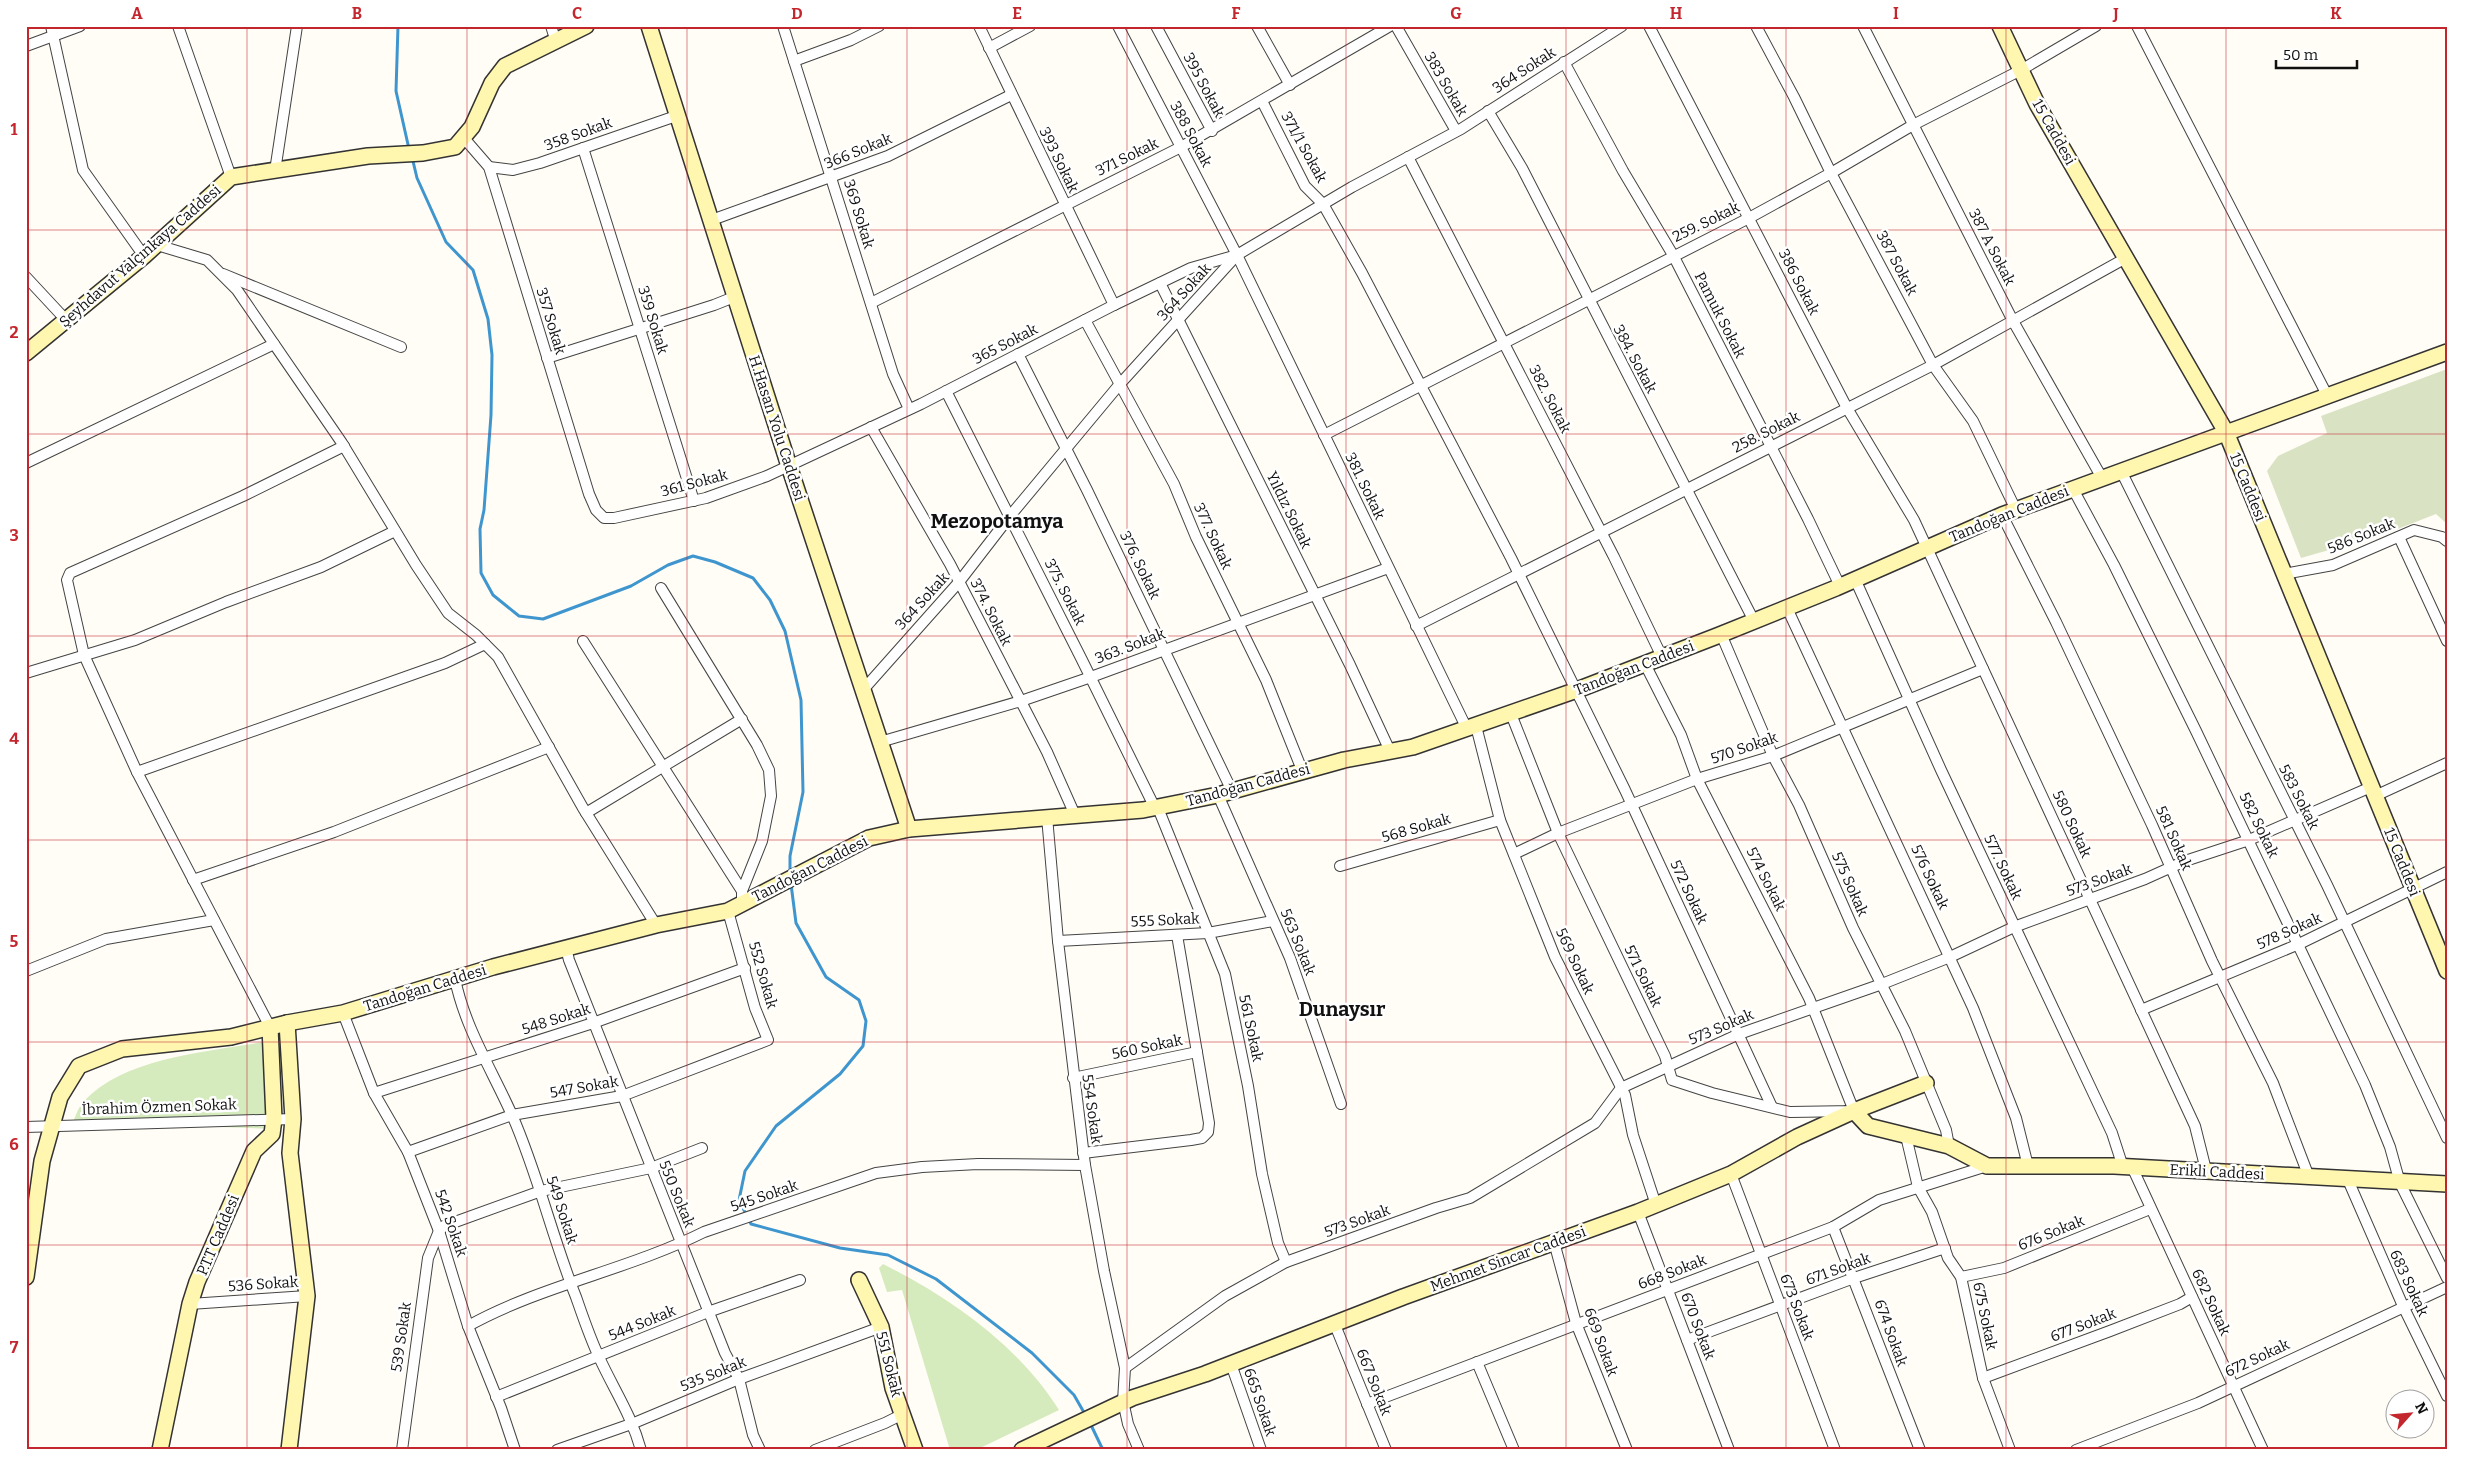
<svg xmlns="http://www.w3.org/2000/svg" width="2473" height="1476" viewBox="0 0 2473 1476" font-family="Bitter,serif">
  <style>
    .green { fill: #d5ebbd }
    .cemetery { fill: #d9e3c4 }
    .lines { fill: none; stroke-linecap: round; stroke-linejoin: round }
    .stream { stroke: #3f96cf; stroke-width: 3 }
    .street-casing { stroke: #444; stroke-width: 12 }
    .secondary-casing { stroke: #333; stroke-width: 18 }
    .street { stroke: #fff; stroke-width: 10 }
    .secondary { stroke: #fff6b0; stroke-width: 15 }
    .grid { fill: none; stroke: #c4262e; stroke-width: 1; stroke-opacity: 0.55 }
    .labels { text-anchor: middle; dominant-baseline: central; stroke-width: 5; stroke-linejoin: round; paint-order: stroke }
    .street-label { font-size: 15px; fill: #111; stroke: #fff }
    .district-label { font-size: 20px; font-weight: bold; fill: #111; stroke: #fff }
    .neatline { fill: none; stroke: #c4262e; stroke-width: 2 }
    .grid-label { font-size: 16px; text-anchor: middle; font-weight: bold; fill: #c4262e }
  </style>
  <rect width="100%" height="100%" fill="#fffdf5"/>
  <g class="green">
    <path d="M268,1041L276,1129L73,1122C76,1115 79,1106 84,1101C126,1056 210,1052 268,1041Z"/>
    <path d="M883,1264C951,1298 1018,1345 1059,1410L976,1450H950L902,1290L887,1292L879,1268Z"/>
  </g>
  <path class="cemetery" d="M2447,369V524L2436,514L2385,534L2301,558L2267,471L2278,456L2327,433L2321,416Z"/>
  <g class="lines">
    <g class="stream">
      <path d="M398,26L396,91L409,149"/>
      <path d="M412,157L417,178L446,242L473,270L488,319L492,355L491,415L484,510L480,529L481,573L493,595L519,616L543,619L631,586L668,565L693,556L715,562L753,578L770,600L785,631L801,700L803,792L790,856V873"/>
      <path d="M791,884L796,923L826,977L859,1000L866,1021L863,1046L840,1074L776,1126L745,1171L739,1200L751,1224L840,1248L888,1255L936,1279L1032,1353L1074,1395L1086,1416"/>
      <path d="M1090,1423L1103,1450"/>
    </g>
    <defs>
      <g id="street">
        <path d="M51,26L83,170L144,256"/>
        <path d="M178,26L231,177"/>
        <path d="M551,26L556,42"/>
        <path d="M783,26L893,374L909,409"/>
        <path d="M979,26L1114,305"/>
        <path d="M1118,26L1237,255L1467,729"/>
        <path d="M1156,26L1212,131"/>
        <path d="M1257,26L1290,85"/>
        <path d="M1396,26L1456,131"/>
        <path d="M1649,26L1847,408L1914,520L2195,1126L2206,1170"/>
        <path d="M1756,26L1794,97L1831,173L1933,365L1973,421L2016,510"/>
        <path d="M1863,26L2013,321L2102,478"/>
        <path d="M2137,26L2328,397"/>
        <path d="M26,46L80,26"/>
        <path d="M989,48L1030,26"/>
        <path d="M794,61L851,40L879,26"/>
        <path d="M1564,62L1623,171L1673,255L1808,519L1840,586"/>
        <path d="M1262,101L1305,186L1323,204L1362,273L1511,558L1625,790L1772,1107"/>
        <path d="M1488,111L1522,168L1754,621"/>
        <path d="M463,137L489,167L589,494L596,510L604,518H614L706,498L767,476L921,404L1114,305L1191,268L1237,255"/>
        <path d="M583,148L694,501"/>
        <path d="M1408,157L1614,557L1662,657"/>
        <path d="M489,167L513,170L540,163L676,116"/>
        <path d="M275,171L297,26"/>
        <path d="M709,221L888,156L1011,95"/>
        <path d="M157,245L207,260L237,290L342,443L416,565L448,613L476,635L498,657L583,808L656,925"/>
        <path d="M223,274L401,347"/>
        <path d="M26,277L66,320"/>
        <path d="M1160,283L1350,665L1390,751"/>
        <path d="M871,303L1181,147L1390,26"/>
        <path d="M1085,320L1174,484L1196,537L1266,680L1302,770"/>
        <path d="M1018,354L1087,490L1232,791"/>
        <path d="M547,358L714,305L734,297"/>
        <path d="M946,391L1081,658L1155,808"/>
        <path d="M871,427L950,564L1047,752L1075,815"/>
        <path d="M1324,435L1749,218L1831,173L1913,125L2021,70L2096,26"/>
        <path d="M26,463L274,344"/>
        <path d="M2121,471L2327,885L2447,1138"/>
        <path d="M2073,489L2114,565L2196,731L2365,1085L2390,1147L2400,1183L2447,1278"/>
        <path d="M2002,515L2056,622L2152,825L2212,961L2273,1083L2309,1177"/>
        <path d="M2399,537L2447,641"/>
        <path d="M2284,574L2333,565L2414,530L2442,537L2447,541"/>
        <path d="M1855,579L1941,770L2112,1133L2123,1167"/>
        <path d="M661,588L757,745L769,770L771,796L762,841L742,891V903"/>
        <path d="M1787,608L1973,1008L2016,1118L2028,1166"/>
        <path d="M1416,626L1933,365L2126,258"/>
        <path d="M1721,634L1773,756L1799,805L1853,928L1905,1031L1946,1130L1949,1146"/>
        <path d="M583,641L742,891"/>
        <path d="M26,673L135,640L226,602L321,567L395,531"/>
        <path d="M863,690L959,582L1010,516L1119,385L1237,255L1352,187L1461,129L1622,26"/>
        <path d="M1511,714L1558,833L1665,1056L1672,1080L1712,1093L1790,1112L1854,1111L1809,998L1697,779L1681,735L1645,664"/>
        <path d="M1476,726L1500,820L1555,957L1625,1095L1633,1135L1656,1205"/>
        <path d="M880,742L1021,701L1091,677L1388,568"/>
        <path d="M137,772L445,663L485,644"/>
        <path d="M1218,795L1290,958L1341,1104"/>
        <path d="M2375,796L2447,763"/>
        <path d="M1158,808L1225,974L1248,1086L1262,1174L1278,1243L1286,1262"/>
        <path d="M586,813L742,719"/>
        <path d="M1047,817L1058,941L1085,1165L1104,1271L1125,1368L1123,1401L1128,1424L1139,1450"/>
        <path d="M1514,854L1558,833L1697,779L1773,756L1983,669"/>
        <path d="M1340,866L1500,820"/>
        <path d="M193,880L334,832L549,747"/>
        <path d="M1058,941L1208,933L1273,921"/>
        <path d="M566,948L569,960L725,1353L739,1379L753,1435L760,1450"/>
        <path d="M26,971L106,939L214,920"/>
        <path d="M455,979C465,1028 492,1070 512,1115C538,1174 552,1237 576,1297C583,1317 590,1338 599,1357C614,1390 631,1414 641,1450"/>
        <path d="M2141,1010L2299,944L2447,872"/>
        <path d="M343,1013L374,1093L408,1152L439,1231L468,1326L501,1408L515,1450"/>
        <path d="M270,1027L137,772L84,655L67,580L70,573L243,496L344,446"/>
        <path d="M1073,1078L1197,1052"/>
        <path d="M374,1093L593,1023L745,968"/>
        <path d="M26,1127L293,1119"/>
        <path d="M1906,1136L1918,1187L1932,1212L1948,1258L1961,1277L1983,1378L2010,1450"/>
        <path d="M408,1152L512,1115L622,1096L768,1040L755,1008L728,911"/>
        <path d="M1083,1153L1191,1140L1202,1138L1208,1132L1209,1123L1177,935"/>
        <path d="M2132,1167L2263,1450"/>
        <path d="M1731,1174L1835,1450"/>
        <path d="M2348,1180L2403,1306L2447,1396"/>
        <path d="M1638,1212L1729,1450"/>
        <path d="M1833,1227L1920,1450"/>
        <path d="M1554,1242L1576,1323L1627,1450"/>
        <path d="M1961,1277L2004,1268L2150,1209"/>
        <path d="M190,1304L307,1296"/>
        <path d="M1335,1325L1386,1450"/>
        <path d="M468,1326C542,1285 628,1270 704,1232L876,1173L922,1167L978,1164L1085,1165"/>
        <path d="M1687,1340L1854,1278L1945,1248"/>
        <path d="M1477,1362L1514,1450"/>
        <path d="M1231,1364L1261,1450"/>
        <path d="M1125,1368L1225,1296L1286,1262L1436,1208L1470,1198L1595,1123L1621,1088L1739,1034L1882,984L1950,957L2014,927L2145,879L2185,861L2249,840L2371,787"/>
        <path d="M1983,1378L2110,1331L2180,1304L2192,1297"/>
        <path d="M496,1397L708,1312L800,1280"/>
        <path d="M1367,1404L1833,1227L1879,1200L1987,1166"/>
        <path d="M402,1450L428,1258L439,1231L444,1226L541,1191L651,1168L702,1148"/>
        <path d="M557,1450L634,1423L739,1379L881,1327"/>
        <path d="M815,1450L885,1423L903,1414"/>
        <path d="M2076,1450L2198,1403L2447,1287"/>
      </g>
      <g id="secondary">
        <path d="M649,26L789,466L909,829"/>
        <path d="M2000,26L2037,104L2226,432L2447,971"/>
        <path d="M26,353L144,256L231,177L368,156L423,153L455,147L472,127L492,83L505,66L586,26"/>
        <path d="M287,1023L293,1119L290,1153L307,1296L289,1450"/>
        <path d="M1854,1111L1868,1126L1949,1146L1987,1166H2114L2447,1184"/>
        <path d="M26,1277L42,1161L60,1097L79,1066L122,1049L231,1037L287,1023L343,1013L493,967L656,925L728,911L869,838L909,829L1143,810L1218,795L1344,760L1413,747L1577,690L1717,636L1836,588L2002,515L2447,352"/>
        <path d="M859,1280L881,1327L893,1388L915,1450"/>
        <path d="M160,1450L190,1304L197,1282L254,1151L272,1134L274,1119L270,1027"/>
        <path d="M1022,1450L1132,1398L1205,1374L1403,1297L1638,1212L1731,1174L1797,1137L1854,1111L1926,1083"/>
      </g>
    </defs>
    <use href="#street" class="street-casing"/>
    <use href="#secondary" class="secondary-casing"/>
    <use href="#street" class="street"/>
    <use href="#secondary" class="secondary"/>
  </g>
  <path class="grid" d="M247,26V1450M467,26V1450M687,26V1450M907,26V1450M1127,26V1450M1346,26V1450M1566,26V1450M1786,26V1450M2006,26V1450M2226,26V1450M26,230H2447M26,434H2447M26,636H2447M26,840H2447M26,1042H2447M26,1245H2447"/>
  <g class="labels">
    <g class="street-label">
      <text transform="translate(1524 70) rotate(-33)">364 Sokak</text>
      <text transform="translate(1446 84) rotate(60)">383 Sokak</text>
      <text transform="translate(1204 85) rotate(62)">395 Sokak</text>
      <text transform="translate(2054 132) rotate(61)">15 Caddesi</text>
      <text transform="translate(578 134) rotate(-20)">358 Sokak</text>
      <text transform="translate(1191 134) rotate(62)">388 Sokak</text>
      <text transform="translate(1304 147) rotate(61)">371/1 Sokak</text>
      <text transform="translate(858 151) rotate(-22)">366 Sokak</text>
      <text transform="translate(1127 157) rotate(-26)">371 Sokak</text>
      <text transform="translate(1059 160) rotate(64)">393 Sokak</text>
      <text transform="translate(859 214) rotate(73)">369 Sokak</text>
      <text transform="translate(1706 222) rotate(-26)">259. Sokak</text>
      <text transform="translate(1992 247) rotate(63)">387 A Sokak</text>
      <text transform="translate(140 256) rotate(-41)">Şeyhdavut Yalçınkaya Caddesi</text>
      <text transform="translate(1897 263) rotate(62)">387 Sokak</text>
      <text transform="translate(1799 282) rotate(63)">386 Sokak</text>
      <text transform="translate(1184 292) rotate(-48)">364 Sokak</text>
      <text transform="translate(1720 315) rotate(63)">Pamuk Sokak</text>
      <text transform="translate(653 320) rotate(73)">359 Sokak</text>
      <text transform="translate(551 321) rotate(73)">357 Sokak</text>
      <text transform="translate(1005 344) rotate(-27)">365 Sokak</text>
      <text transform="translate(1635 359) rotate(62)">384. Sokak</text>
      <text transform="translate(1550 399) rotate(63)">382. Sokak</text>
      <text transform="translate(777 428) rotate(72)">H.Hasan Yolu Caddesi</text>
      <text transform="translate(1766 432) rotate(-27)">258. Sokak</text>
      <text transform="translate(694 483) rotate(-15)">361 Sokak</text>
      <text transform="translate(1365 486) rotate(64)">381. Sokak</text>
      <text transform="translate(2248 487) rotate(68)">15 Caddesi</text>
      <text transform="translate(1289 510) rotate(64)">Yıldız Sokak</text>
      <text transform="translate(2009 514) rotate(-22)">Tandoğan Caddesi</text>
      <text transform="translate(1213 536) rotate(65)">377. Sokak</text>
      <text transform="translate(2361 536) rotate(-22)">586 Sokak</text>
      <text transform="translate(1140 565) rotate(64)">376. Sokak</text>
      <text transform="translate(1065 592) rotate(63)">375. Sokak</text>
      <text transform="translate(922 601) rotate(-48)">364 Sokak</text>
      <text transform="translate(991 612) rotate(63)">374. Sokak</text>
      <text transform="translate(1130 646) rotate(-21)">363. Sokak</text>
      <text transform="translate(1634 668) rotate(-21)">Tandoğan Caddesi</text>
      <text transform="translate(1744 748) rotate(-19)">570 Sokak</text>
      <text transform="translate(1248 785) rotate(-15)">Tandoğan Caddesi</text>
      <text transform="translate(2299 797) rotate(63)">583 Sokak</text>
      <text transform="translate(2072 824) rotate(65)">580 Sokak</text>
      <text transform="translate(2259 825) rotate(64)">582 Sokak</text>
      <text transform="translate(1416 828) rotate(-16)">568 Sokak</text>
      <text transform="translate(2174 838) rotate(66)">581 Sokak</text>
      <text transform="translate(2402 862) rotate(68)">15 Caddesi</text>
      <text transform="translate(2003 867) rotate(65)">577. Sokak</text>
      <text transform="translate(810 869) rotate(-27)">Tandoğan Caddesi</text>
      <text transform="translate(1930 877) rotate(65)">576 Sokak</text>
      <text transform="translate(1766 879) rotate(63)">574 Sokak</text>
      <text transform="translate(2099 880) rotate(-20)">573 Sokak</text>
      <text transform="translate(1850 884) rotate(66)">575 Sokak</text>
      <text transform="translate(1689 892) rotate(65)">572 Sokak</text>
      <text transform="translate(1165 920) rotate(-3)">555 Sokak</text>
      <text transform="translate(2289 931) rotate(-24)">578 Sokak</text>
      <text transform="translate(1298 942) rotate(68)">563 Sokak</text>
      <text transform="translate(1575 961) rotate(65)">569 Sokak</text>
      <text transform="translate(763 975) rotate(74)">552 Sokak</text>
      <text transform="translate(1643 976) rotate(64)">571 Sokak</text>
      <text transform="translate(425 988) rotate(-17)">Tandoğan Caddesi</text>
      <text transform="translate(556 1019) rotate(-18)">548 Sokak</text>
      <text transform="translate(1721 1027) rotate(-23)">573 Sokak</text>
      <text transform="translate(1251 1028) rotate(78)">561 Sokak</text>
      <text transform="translate(1147 1047) rotate(-12)">560 Sokak</text>
      <text transform="translate(584 1087) rotate(-10)">547 Sokak</text>
      <text transform="translate(159 1107) rotate(-2)">İbrahim Özmen Sokak</text>
      <text transform="translate(1092 1109) rotate(82)">554 Sokak</text>
      <text transform="translate(2217 1172) rotate(3)">Erikli Caddesi</text>
      <text transform="translate(677 1194) rotate(68)">550 Sokak</text>
      <text transform="translate(764 1196) rotate(-19)">545 Sokak</text>
      <text transform="translate(562 1210) rotate(72)">549 Sokak</text>
      <text transform="translate(1357 1221) rotate(-20)">573 Sokak</text>
      <text transform="translate(451 1223) rotate(71)">542 Sokak</text>
      <text transform="translate(2051 1233) rotate(-22)">676 Sokak</text>
      <text transform="translate(218 1235) rotate(-67)">P.T.T Caddesi</text>
      <text transform="translate(1508 1259) rotate(-20)">Mehmet Sincar Caddesi</text>
      <text transform="translate(1838 1269) rotate(-20)">671 Sokak</text>
      <text transform="translate(1672 1272) rotate(-21)">668 Sokak</text>
      <text transform="translate(2409 1283) rotate(65)">683 Sokak</text>
      <text transform="translate(263 1284) rotate(-4)">536 Sokak</text>
      <text transform="translate(2211 1302) rotate(65)">682 Sokak</text>
      <text transform="translate(1797 1307) rotate(69)">673 Sokak</text>
      <text transform="translate(1985 1316) rotate(78)">675 Sokak</text>
      <text transform="translate(642 1323) rotate(-22)">544 Sokak</text>
      <text transform="translate(2083 1325) rotate(-21)">677 Sokak</text>
      <text transform="translate(1698 1326) rotate(69)">670 Sokak</text>
      <text transform="translate(1891 1333) rotate(70)">674 Sokak</text>
      <text transform="translate(401 1337) rotate(-82)">539 Sokak</text>
      <text transform="translate(1601 1342) rotate(70)">669 Sokak</text>
      <text transform="translate(2257 1358) rotate(-25)">672 Sokak</text>
      <text transform="translate(889 1364) rotate(76)">551 Sokak</text>
      <text transform="translate(713 1374) rotate(-22)">535 Sokak</text>
      <text transform="translate(1374 1382) rotate(68)">667 Sokak</text>
      <text transform="translate(1260 1402) rotate(71)">665 Sokak</text>
    </g>
    <g class="district-label">
      <text x="997" y="521">Mezopotamya</text>
      <text x="1342" y="1009">Dunaysır</text>
    </g>
  </g>
  <rect width="2473" height="1476" fill="none" stroke="#ffffff" stroke-width="55"/>
  <g transform="translate(2410 1414) rotate(63)"><circle r="24" fill="#ffffff" stroke="#a0a0a0"/>
  <path d="M0-4L9 19L0 12L-9 19Z" fill="#c4262e"/>
  <text y="-8" font-size="14" font-weight="bold" text-anchor="middle" fill="#111111">N</text>
  </g>
  <path d="M2276 60v8h81v-8" fill="none" stroke="#111111" stroke-width="2.5"/>
  <text x="2283" y="60" font-size="15" fill="#111111" stroke="#ffffff" stroke-width="4" paint-order="stroke">50 m</text>
  <rect x="28" y="28" width="2418" height="1420" class="neatline"/>
  <g class="grid-label">
    <text x="137" y="19">A</text>
    <text x="357" y="19">B</text>
    <text x="577" y="19">C</text>
    <text x="797" y="19">D</text>
    <text x="1017" y="19">E</text>
    <text x="1236" y="19">F</text>
    <text x="1456" y="19">G</text>
    <text x="1676" y="19">H</text>
    <text x="1896" y="19">I</text>
    <text x="2116" y="19">J</text>
    <text x="2336" y="19">K</text>
    <text x="14" y="135">1</text>
    <text x="14" y="338">2</text>
    <text x="14" y="541">3</text>
    <text x="14" y="744">4</text>
    <text x="14" y="947">5</text>
    <text x="14" y="1150">6</text>
    <text x="14" y="1353">7</text>
  </g>
</svg>
